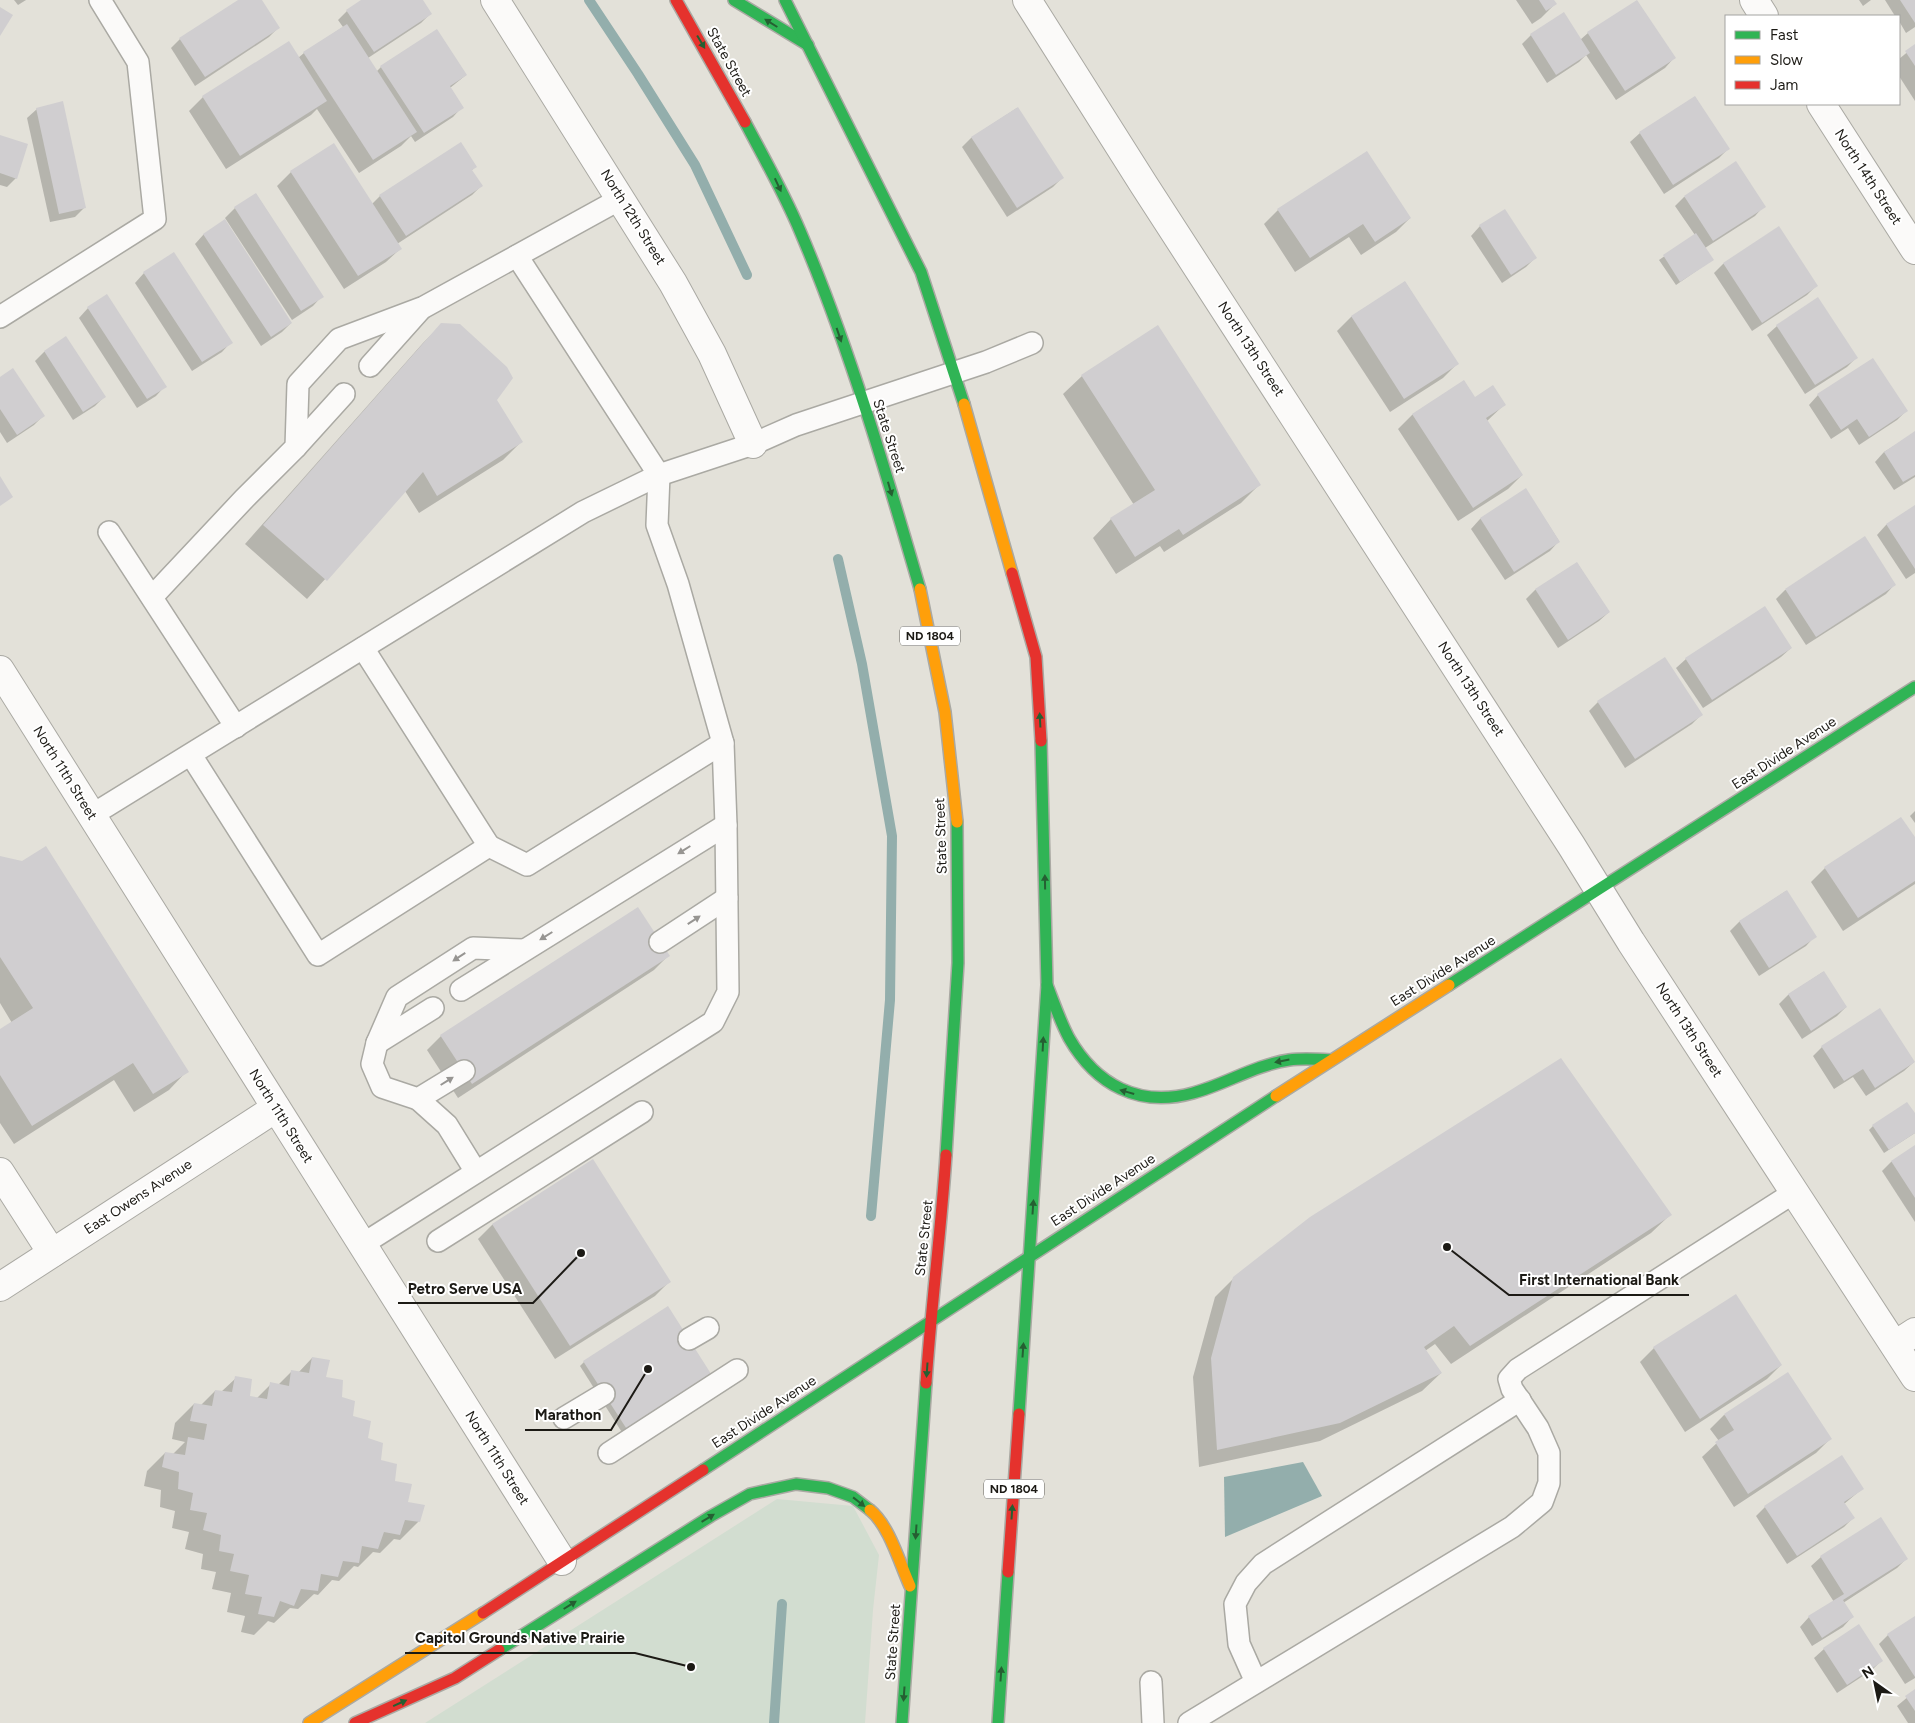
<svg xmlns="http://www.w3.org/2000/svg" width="1915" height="1723" viewBox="0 0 1915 1723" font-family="Figtree,sans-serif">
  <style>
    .green { fill: #d2ddd0 }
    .water { fill: #93aeac }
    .shadow { fill: #0003 }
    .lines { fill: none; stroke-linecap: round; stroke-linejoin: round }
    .stream { stroke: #93aeac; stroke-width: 10 }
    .building { fill: #d0ced0 }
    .lane-casing { stroke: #aaa9a3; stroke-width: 24 }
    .street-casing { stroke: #aaa9a3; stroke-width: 30 }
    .fast-casing { stroke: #aaa9a3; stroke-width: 14 }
    .slow-casing { stroke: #aaa9a3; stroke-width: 14 }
    .jam-casing { stroke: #aaa9a3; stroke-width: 14 }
    .lane { stroke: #fbfaf9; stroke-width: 21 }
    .street { stroke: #fbfaf9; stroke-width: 28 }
    .fast { stroke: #30b455; stroke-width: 11 }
    .slow { stroke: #ff9f0a; stroke-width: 11 }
    .jam { stroke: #e5322d; stroke-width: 11 }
    .oneway { fill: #255f32 }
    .oneway2 { fill: #979592 }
    .labels { text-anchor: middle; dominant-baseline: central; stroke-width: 4; stroke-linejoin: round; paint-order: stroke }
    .shield { fill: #fff; stroke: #605f5b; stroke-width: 1 }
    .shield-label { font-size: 12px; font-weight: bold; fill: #1c1a15 }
    .street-label { font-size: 14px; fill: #1c1a15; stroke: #fff }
    .leader { fill: none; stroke: #1c1a15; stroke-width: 2 }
    .callout-dot { fill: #1c1a15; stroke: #fff; stroke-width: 2 }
    .callout-label { font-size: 15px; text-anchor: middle; font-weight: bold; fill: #1c1a15; stroke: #fff; stroke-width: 4; stroke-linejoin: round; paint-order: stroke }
  </style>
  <rect width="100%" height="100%" fill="#e3e1d9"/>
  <path class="green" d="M777,1499L853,1506L879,1555L873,1610L865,1723H425Z"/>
  <path class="water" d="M1303,1462L1322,1496L1225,1537L1224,1477Z"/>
  <g class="shadow">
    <path d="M14,0H26L18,5Z"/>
    <path d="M241,0H260L278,28L269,37L195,86L171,48L180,39Z"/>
    <path d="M363,0H421L430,14L421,23L368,58L376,72L381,67L466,75L450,88L462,107L453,117L415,142L411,136L401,146L359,173L317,109L311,115L226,169L189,111L203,97L298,58L304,53L343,27L338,20L347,11Z"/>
    <path d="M1516,0H1553L1555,4L1541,18L1532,24Z"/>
    <path d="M1859,0H1871L1863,6Z"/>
    <path d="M1885,0H1915V27L1906,33L1899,21V16H1895Z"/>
    <path d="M1637,1L1674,58L1665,68L1616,100L1586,55L1579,62L1547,83L1522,44L1531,35L1580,40L1588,33Z"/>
    <path d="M1915,46V101L1899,76V59Z"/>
    <path d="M1695,97L1728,149L1719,158L1664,194L1630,142L1640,133Z"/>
    <path d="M1017,108L1062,178L1053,187L1007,217L962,147L971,138Z"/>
    <path d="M37,109L84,208L75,217L50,222L27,118Z"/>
    <path d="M0,137L16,178L7,187L0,185Z"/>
    <path d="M475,167L471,171L481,186L472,195L397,244L400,249L386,262L344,289L277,186L291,172L372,204L380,196Z"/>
    <path d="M256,194L322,296L313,306L292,320L225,218L235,208Z"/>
    <path d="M1684,197L1764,206L1755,216L1705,248L1712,260L1676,285L1659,260L1695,235L1675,206Z"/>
    <path d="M1278,210L1410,218L1396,232L1361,255L1349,237L1295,272L1264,224Z"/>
    <path d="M1480,226L1535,258L1526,267L1502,283L1471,236Z"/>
    <path d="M1778,228L1816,286L1807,295L1752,331L1714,273L1723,264Z"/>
    <path d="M204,234L291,323L282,332L261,346L195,244Z"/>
    <path d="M144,273L231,342L222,352L192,371L135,283Z"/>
    <path d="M1405,282L1457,364L1443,378L1390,412L1337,331L1351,317Z"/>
    <path d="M88,308L165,386L156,396L137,408L79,318Z"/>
    <path d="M442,324L495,400L521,442L503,460L419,513L405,491L307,599L245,544L423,343Z"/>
    <path d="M1777,326L1856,358L1847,367L1805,394L1767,335Z"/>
    <path d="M1158,327L1259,485L1241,503L1164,552L1160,546L1116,574L1093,538L1111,519L1134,505L1063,394L1082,376Z"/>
    <path d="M66,338L104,397L95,406L73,420L35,361L44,352Z"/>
    <path d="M0,378L43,416L34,425L7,443L0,432Z"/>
    <path d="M1464,381L1475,399L1505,404L1487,421L1522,475L1508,489L1458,521L1398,429L1412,415Z"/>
    <path d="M1818,395L1906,411L1897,420L1859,445L1848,428L1831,439L1809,405Z"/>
    <path d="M1915,433V477L1894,490L1875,462L1884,452Z"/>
    <path d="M1526,490L1559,541L1550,551L1505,580L1471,529L1480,519Z"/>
    <path d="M1915,507V573L1906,579L1877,535L1886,525Z"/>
    <path d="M1577,563L1609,612L1599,621L1558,648L1526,599L1535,590Z"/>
    <path d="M1895,584L1886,594L1806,645L1776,599L1785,590Z"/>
    <path d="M1791,648L1781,657L1703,708L1676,668L1686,659Z"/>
    <path d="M1598,702L1701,715L1692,724L1625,768L1589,711Z"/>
    <path d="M1915,811V823L1910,816Z"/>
    <path d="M1915,840V884L1843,931L1811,882L1825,868Z"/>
    <path d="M0,857L187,1071L169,1090L134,1112L114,1080L14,1144L0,1123V1031L12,1023L0,1003Z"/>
    <path d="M1786,891L1815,936L1806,946L1759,976L1730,931L1739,922Z"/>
    <path d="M668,956L654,970L458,1098L427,1050L441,1036Z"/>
    <path d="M1823,972L1846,1007L1837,1016L1802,1039L1779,1004L1788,995Z"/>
    <path d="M1822,1047L1914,1062L1904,1071L1866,1096L1853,1077L1834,1089L1813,1056Z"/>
    <path d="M1915,1116V1133L1884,1153L1869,1130L1873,1126Z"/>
    <path d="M1915,1147V1222L1882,1171L1891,1162Z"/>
    <path d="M592,1161L669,1282L655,1296L555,1359L478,1239L492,1225Z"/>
    <path d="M1670,1215L1651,1233L1451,1364L1435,1344L1425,1351L1441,1373L1422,1391L1320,1441L1199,1467L1193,1377L1215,1297L1234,1278Z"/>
    <path d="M1654,1348L1781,1365L1767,1379L1685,1432L1640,1362Z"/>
    <path d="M312,1358L341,1398L419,1521L400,1540L394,1539L380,1553L373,1552L358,1567L354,1566L339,1581L332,1580L318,1595L314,1594L298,1609L290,1608L274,1623L268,1621L254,1635L241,1632L245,1616L227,1612L231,1593L212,1589L216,1572L201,1569L203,1554L185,1549L189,1532L172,1528L175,1511L160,1507L161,1490L144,1486L147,1471L165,1453L173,1454L185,1442L172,1439L175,1423L194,1404L201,1405L215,1391L221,1392L236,1378L248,1397L256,1399L271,1384L278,1385L292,1371L298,1373Z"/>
    <path d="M584,1362L712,1376L623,1434L580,1366Z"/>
    <path d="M1724,1415L1830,1439L1816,1453L1734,1507L1702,1457L1719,1441L1710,1429Z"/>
    <path d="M1862,1489L1844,1504L1853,1518L1844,1527L1787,1564L1756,1516L1765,1507Z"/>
    <path d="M1821,1557L1906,1559L1897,1568L1843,1603L1852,1617L1843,1627L1812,1646L1800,1627L1809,1617L1834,1602L1811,1566Z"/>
    <path d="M1915,1617V1678L1905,1684L1879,1644L1888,1635Z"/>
    <path d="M1824,1649L1881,1661L1872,1670L1837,1693L1814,1658Z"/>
    <path d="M1915,1691V1723H1908L1897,1706Z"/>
  </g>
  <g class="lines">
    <g class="stream">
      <path d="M589,0L638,74L695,165L747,275"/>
      <path d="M838,559L862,664L892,836L890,1000L871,1216"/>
      <path d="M774,1723L782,1604"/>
    </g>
  </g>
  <g class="building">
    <path d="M238,0H262L280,28L205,77L179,38Z"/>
    <path d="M361,0H423L432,14L374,52L346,10Z"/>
    <path d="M1539,0H1554L1557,4L1546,11Z"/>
    <path d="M1637,0L1676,58L1625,91L1587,32Z"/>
    <path d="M1900,0H1915V23Z"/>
    <path d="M0,7L13,15L0,36Z"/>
    <path d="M1564,12L1590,53L1556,75L1530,34Z"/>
    <path d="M347,24L417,132L373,160L303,52Z"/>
    <path d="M437,29L467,75L450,86L464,108L424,133L380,66Z"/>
    <path d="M289,41L327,101L240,156L202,96Z"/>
    <path d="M1915,44V66L1905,51Z"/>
    <path d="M1695,96L1730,149L1673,185L1639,132Z"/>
    <path d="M63,101L86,208L59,214L36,108Z"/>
    <path d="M1018,107L1064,178L1017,208L971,137Z"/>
    <path d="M0,135L28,144L17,179L0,173Z"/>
    <path d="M461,142L477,167L472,170L483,186L406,236L379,195Z"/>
    <path d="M334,143L402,249L358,276L290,171Z"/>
    <path d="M1367,151L1411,218L1375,242L1363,224L1310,258L1277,209Z"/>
    <path d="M1736,161L1766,207L1713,241L1684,196Z"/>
    <path d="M256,193L324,297L301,311L234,207Z"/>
    <path d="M1505,209L1537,258L1511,275L1479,225Z"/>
    <path d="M225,219L292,323L271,337L203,234Z"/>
    <path d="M1779,226L1818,286L1762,323L1723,263Z"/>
    <path d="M1696,233L1714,260L1680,282L1663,255Z"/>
    <path d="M174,252L233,343L202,362L143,272Z"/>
    <path d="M1405,281L1459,364L1404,399L1351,316Z"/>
    <path d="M107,294L167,387L147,399L87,307Z"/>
    <path d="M1818,297L1858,358L1815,385L1776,325Z"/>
    <path d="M441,323L460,324L507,367L513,378L497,400L523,442L437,496L423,472L327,581L263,525Z"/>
    <path d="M1158,325L1261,485L1183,535L1179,529L1135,557L1110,518L1155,490L1081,375Z"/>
    <path d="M66,336L106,397L83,412L44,351Z"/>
    <path d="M1873,358L1908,411L1869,437L1857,419L1841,430L1817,394Z"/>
    <path d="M13,368L45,416L17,435L0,409V377Z"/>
    <path d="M1464,380L1475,397L1493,385L1506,405L1486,418L1523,475L1473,508L1412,414Z"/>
    <path d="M1915,431V475L1903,482L1884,452Z"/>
    <path d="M0,476L13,497L0,506Z"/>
    <path d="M1526,488L1560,542L1514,572L1480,518Z"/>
    <path d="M1915,505V569L1886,524Z"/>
    <path d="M1865,536L1896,585L1816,637L1785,589Z"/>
    <path d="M1577,562L1610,612L1568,640L1535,589Z"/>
    <path d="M1765,606L1792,648L1712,700L1685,658Z"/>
    <path d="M1665,657L1703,715L1635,759L1597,701Z"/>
    <path d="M1901,817L1915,837V881L1858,918L1824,867Z"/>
    <path d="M46,846L189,1072L153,1094L133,1063L32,1126L0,1075V1029L33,1008L0,957V856L22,861Z"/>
    <path d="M1787,890L1817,937L1769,968L1739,921Z"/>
    <path d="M638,907L670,956L472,1084L440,1035Z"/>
    <path d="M1824,971L1847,1007L1811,1031L1788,994Z"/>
    <path d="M1880,1008L1915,1062L1875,1088L1863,1069L1844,1081L1821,1046Z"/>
    <path d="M1561,1058L1672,1215L1470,1346L1454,1326L1424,1347L1442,1373L1340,1423L1217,1450L1211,1358L1233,1277L1310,1217Z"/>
    <path d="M1907,1102L1915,1113V1133L1889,1150L1872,1125Z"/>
    <path d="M1915,1145V1198L1891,1161Z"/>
    <path d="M593,1159L671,1282L570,1346L492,1224Z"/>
    <path d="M1736,1294L1782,1365L1700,1419L1653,1347Z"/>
    <path d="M668,1306L713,1377L628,1431L583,1361Z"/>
    <path d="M312,1357L330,1360L326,1377L343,1380L342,1397L355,1401L353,1416L371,1421L368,1438L383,1443L381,1460L397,1464L395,1481L412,1484L408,1502L425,1505L420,1522L405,1520L400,1535L384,1532L378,1549L362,1546L359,1563L343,1561L338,1577L321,1574L318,1591L301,1589L294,1606L280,1601L274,1617L258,1614L262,1597L245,1594L249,1575L230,1571L234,1554L219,1551L221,1535L203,1530L207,1513L190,1510L193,1493L178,1489L179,1472L162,1467L165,1452L185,1455L188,1437L204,1440L207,1424L190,1421L194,1403L212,1406L215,1390L232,1392L235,1376L252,1379L250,1396L267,1399L270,1382L289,1386L291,1370L309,1373Z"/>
    <path d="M1788,1372L1832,1439L1748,1494L1715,1442L1734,1430L1724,1414Z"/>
    <path d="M1842,1455L1864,1489L1844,1502L1855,1518L1797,1556L1764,1506Z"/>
    <path d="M1881,1517L1908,1559L1843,1600L1854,1617L1822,1638L1808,1616L1844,1594L1820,1556Z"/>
    <path d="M1915,1616V1677L1887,1634Z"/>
    <path d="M1859,1624L1883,1661L1847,1685L1823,1648Z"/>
    <path d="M1915,1689V1711L1905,1696Z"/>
  </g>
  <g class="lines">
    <defs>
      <g id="lane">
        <path d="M0,317L155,219L138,62L100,0"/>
        <path d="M370,366L420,310"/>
        <path d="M296,447L344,394"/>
        <path d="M109,532L236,727"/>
        <path d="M152,597L244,499L296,447L298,384L339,339L424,307L622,198"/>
        <path d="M191,755L318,955L489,846L363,648"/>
        <path d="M92,815L583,512L659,475L753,444L796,425L986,362L1032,343"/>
        <path d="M489,846L527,865L723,743"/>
        <path d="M660,942L727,898"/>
        <path d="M461,990L726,825"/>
        <path d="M377,1043L433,1008"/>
        <path d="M464,1071L418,1099L382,1087L372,1064L377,1043L397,997L473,948L523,950"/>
        <path d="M418,1099L447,1125L476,1172"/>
        <path d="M438,1241L642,1112"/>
        <path d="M363,1244L713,1022L728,992L726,825L723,743L678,584L657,525L659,475L517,256"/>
        <path d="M689,1339L708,1328"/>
        <path d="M564,1418L604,1394"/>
        <path d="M609,1453L737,1370"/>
        <path d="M1151,1682L1153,1723"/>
        <path d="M1256,1682L1239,1644L1235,1604L1246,1583L1263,1564L1520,1400"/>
        <path d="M1189,1723L1512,1527L1542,1502L1549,1483V1453L1538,1428L1512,1389L1509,1379L1518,1369L1795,1192"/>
      </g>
      <g id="street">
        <path d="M495,0L673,283L712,354L753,444"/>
        <path d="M1027,0L1144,185L1571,845L1631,942L1915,1377"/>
        <path d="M1754,0L1764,16"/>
        <path d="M1821,104L1915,250"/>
        <path d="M0,670L562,1561"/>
        <path d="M0,1172L52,1253"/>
        <path d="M0,1287L276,1108"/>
        <path d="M1895,1345L1915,1332"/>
      </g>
      <g id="fast">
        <path d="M734,0L808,45"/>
        <path d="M785,0L921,272L964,404"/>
        <path d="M745,122C764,158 784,193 800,231C849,346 885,469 920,589"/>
        <path d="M1047,985C1054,1003 1060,1021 1069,1038C1096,1085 1139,1108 1193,1093C1226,1084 1255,1065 1289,1060C1303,1058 1317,1059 1331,1060"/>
        <path d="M1449,985L1915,687"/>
        <path d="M946,1155L958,963L957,822"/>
        <path d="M1019,1414L1047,985L1041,741"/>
        <path d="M703,1470L1276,1096"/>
        <path d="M499,1650L711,1516L750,1494L796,1484L828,1488L853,1497L870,1510"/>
        <path d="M902,1723L926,1383"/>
        <path d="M998,1723L1008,1572"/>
      </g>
      <g id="slow">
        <path d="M964,404L1012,573"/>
        <path d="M920,589L945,712L957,822"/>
        <path d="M1276,1096L1449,985"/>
        <path d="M870,1510C889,1525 900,1564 910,1586"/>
        <path d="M309,1723L483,1613"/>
      </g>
      <g id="jam">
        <path d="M676,0L745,122"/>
        <path d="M1012,573L1036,657L1041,741"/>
        <path d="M926,1383C931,1307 941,1231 946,1155"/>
        <path d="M1008,1572L1019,1414"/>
        <path d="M483,1613L703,1470"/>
        <path d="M355,1723L455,1678L499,1650"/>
      </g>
    </defs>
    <use href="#lane" class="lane-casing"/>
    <use href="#street" class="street-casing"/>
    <use href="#fast" class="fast-casing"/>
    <use href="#slow" class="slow-casing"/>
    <use href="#jam" class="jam-casing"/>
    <use href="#lane" class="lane"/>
    <use href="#street" class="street"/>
    <use href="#fast" class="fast"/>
    <use href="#slow" class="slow"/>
    <use href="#jam" class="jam"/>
  </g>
  <defs><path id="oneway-solid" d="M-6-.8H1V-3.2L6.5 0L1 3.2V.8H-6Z" transform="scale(1.25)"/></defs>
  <g class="oneway">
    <use href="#oneway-solid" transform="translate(771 23) rotate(-148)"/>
    <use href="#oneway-solid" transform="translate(701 42) rotate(59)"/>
    <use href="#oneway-solid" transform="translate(778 185) rotate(65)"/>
    <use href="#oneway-solid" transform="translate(839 335) rotate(71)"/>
    <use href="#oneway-solid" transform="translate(890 489) rotate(74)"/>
    <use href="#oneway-solid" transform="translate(1040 720) rotate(-93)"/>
    <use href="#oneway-solid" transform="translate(1045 882) rotate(-91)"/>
    <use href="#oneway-solid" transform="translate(1043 1044) rotate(-87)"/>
    <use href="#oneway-solid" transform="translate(1282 1061) rotate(169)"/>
    <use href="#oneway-solid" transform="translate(1127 1092) rotate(-164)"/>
    <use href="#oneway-solid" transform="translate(1033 1207) rotate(-86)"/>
    <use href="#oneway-solid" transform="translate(1023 1350) rotate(-86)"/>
    <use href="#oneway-solid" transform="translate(927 1370) rotate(94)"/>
    <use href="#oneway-solid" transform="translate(859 1502) rotate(38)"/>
    <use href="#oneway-solid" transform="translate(1012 1512) rotate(-86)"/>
    <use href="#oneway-solid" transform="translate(708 1518) rotate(-31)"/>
    <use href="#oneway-solid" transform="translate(916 1532) rotate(94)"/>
    <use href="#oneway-solid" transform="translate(570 1605) rotate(-32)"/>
    <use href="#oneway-solid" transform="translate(1001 1674) rotate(-86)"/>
    <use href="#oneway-solid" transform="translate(904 1694) rotate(94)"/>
    <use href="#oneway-solid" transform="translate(400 1703) rotate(-24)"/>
  </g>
  <g class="oneway2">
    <use href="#oneway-solid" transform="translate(684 850) rotate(148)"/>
    <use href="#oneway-solid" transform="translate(694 920) rotate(-33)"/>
    <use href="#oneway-solid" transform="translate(546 936) rotate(148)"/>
    <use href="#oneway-solid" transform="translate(459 957) rotate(147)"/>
    <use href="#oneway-solid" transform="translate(447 1081) rotate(-32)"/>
  </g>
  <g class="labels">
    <g class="shield">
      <rect x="900" y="626.5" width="60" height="19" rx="4"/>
      <rect x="984" y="1479.5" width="60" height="19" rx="4"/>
    </g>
    <g class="shield-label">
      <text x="930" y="636">ND 1804</text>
      <text x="1014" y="1489">ND 1804</text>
    </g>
    <g class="street-label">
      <text transform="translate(729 62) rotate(61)">State Street</text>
      <text transform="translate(1868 177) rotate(57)">North 14th Street</text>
      <text transform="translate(633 217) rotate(58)">North 12th Street</text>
      <text transform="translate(1251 349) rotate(57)">North 13th Street</text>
      <text transform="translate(889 436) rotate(72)">State Street</text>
      <text transform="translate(1471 689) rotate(57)">North 13th Street</text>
      <text transform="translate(1784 753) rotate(-33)">East Divide Avenue</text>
      <text transform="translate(65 773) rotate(58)">North 11th Street</text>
      <text transform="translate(941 836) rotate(-92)">State Street</text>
      <text transform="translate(1443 971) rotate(-32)">East Divide Avenue</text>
      <text transform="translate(1689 1030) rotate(57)">North 13th Street</text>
      <text transform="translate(281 1116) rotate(58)">North 11th Street</text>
      <text transform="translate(1103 1190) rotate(-33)">East Divide Avenue</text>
      <text transform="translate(138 1197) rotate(-33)">East Owens Avenue</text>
      <text transform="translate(924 1238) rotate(-84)">State Street</text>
      <text transform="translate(764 1412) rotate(-33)">East Divide Avenue</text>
      <text transform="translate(497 1458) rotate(58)">North 11th Street</text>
      <text transform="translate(893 1642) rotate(-86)">State Street</text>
    </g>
  </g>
  <path class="leader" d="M1447 1247L1509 1295H1689M581 1253L533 1303H398M648 1369L611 1430H525M691 1667L635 1653H405"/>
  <g class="callout-dot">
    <circle cx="1447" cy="1247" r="5"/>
    <circle cx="581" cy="1253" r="5"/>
    <circle cx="648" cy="1369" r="5"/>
    <circle cx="691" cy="1667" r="5"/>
  </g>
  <g class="callout-label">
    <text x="1599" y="1285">First International Bank</text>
    <text x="465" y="1294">Petro Serve USA</text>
    <text x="568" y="1420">Marathon</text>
    <text x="520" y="1643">Capitol Grounds Native Prairie</text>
  </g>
  <rect x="1725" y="15" width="175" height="90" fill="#ffffff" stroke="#a4a3a1"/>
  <rect x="1735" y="31" width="25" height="8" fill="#30b455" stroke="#a4a3a1"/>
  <text x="1770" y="40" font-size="15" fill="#1c1a15">Fast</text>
  <rect x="1735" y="56" width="25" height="8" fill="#ff9f0a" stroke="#a4a3a1"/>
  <text x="1770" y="65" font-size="15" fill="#1c1a15">Slow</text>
  <rect x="1735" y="81" width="25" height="8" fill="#e5322d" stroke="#a4a3a1"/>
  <text x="1770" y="90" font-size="15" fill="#1c1a15">Jam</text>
  <g transform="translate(1875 1683) rotate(327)" stroke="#ffffff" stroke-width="4" paint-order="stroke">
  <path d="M0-4L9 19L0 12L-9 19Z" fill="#1c1a15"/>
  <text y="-8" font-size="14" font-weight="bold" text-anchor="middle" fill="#1c1a15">N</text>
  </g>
</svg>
